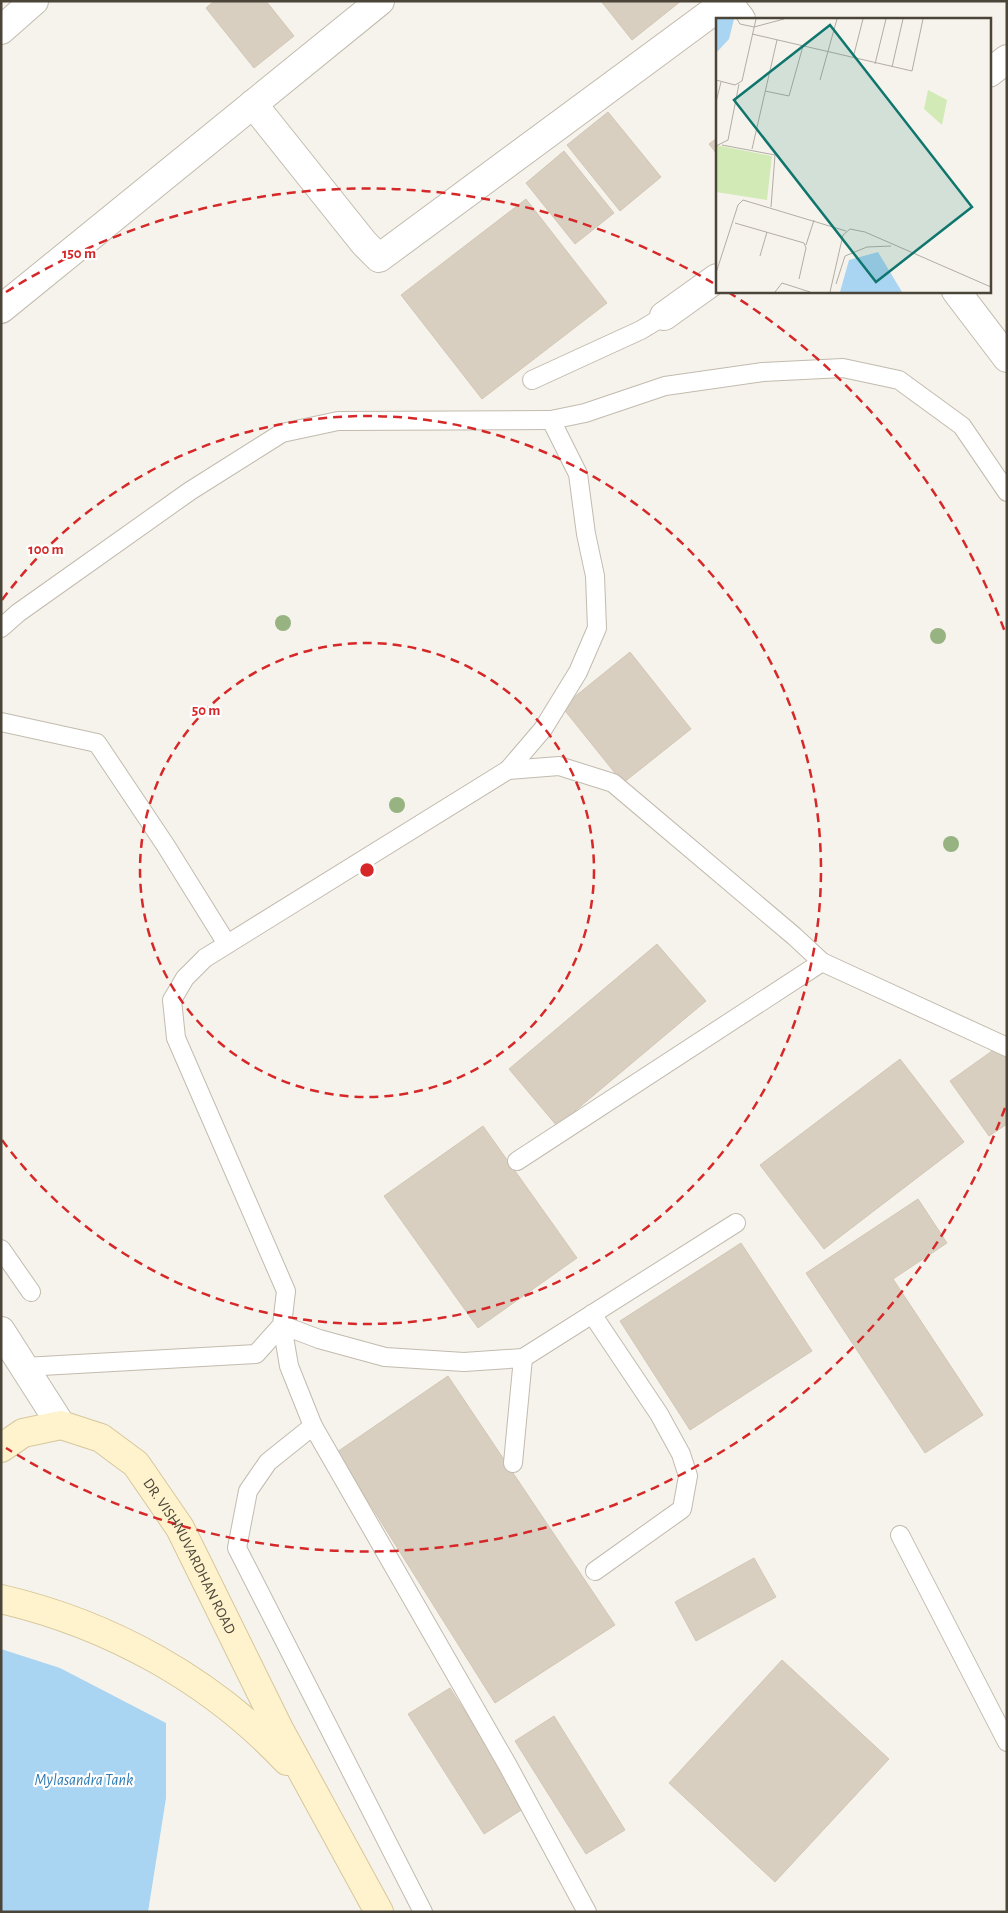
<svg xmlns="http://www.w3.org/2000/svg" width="1008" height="1913" viewBox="0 0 1008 1913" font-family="'Alegreya Sans',sans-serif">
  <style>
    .water { fill: #a9d4f2 }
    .building { fill: #d8cfc1; stroke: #d3c7b4 }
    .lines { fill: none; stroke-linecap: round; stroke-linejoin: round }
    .service-casing { stroke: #c2bbae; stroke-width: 20 }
    .minor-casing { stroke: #c2bbae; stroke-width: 30 }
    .secondary-casing { stroke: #d6c79b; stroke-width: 30 }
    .service { stroke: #fff; stroke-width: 18 }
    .minor { stroke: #fff; stroke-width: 28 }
    .secondary { stroke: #fff3cd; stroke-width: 28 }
    .tree { fill: #97b381 }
    .ring { fill: none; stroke: #d62828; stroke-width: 2.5; stroke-dasharray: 9 6 }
    .labels { text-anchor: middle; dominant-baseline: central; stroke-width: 4.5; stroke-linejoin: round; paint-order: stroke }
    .street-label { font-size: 15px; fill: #4b4439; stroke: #fff }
    .water-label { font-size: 16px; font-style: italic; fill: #2e7ab2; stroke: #fff }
    .inset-road { fill: none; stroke: #b2ada4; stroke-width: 1 }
    .view { fill: #0f766e; fill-opacity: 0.15; stroke: #0f766e; stroke-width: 2.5 }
    .inset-edge { fill: none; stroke: #4b4439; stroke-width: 2.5 }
    .centre { fill: #d62828; stroke: #fff; stroke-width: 2.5 }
    .ring-label { font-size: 15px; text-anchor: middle; font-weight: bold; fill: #d62828; stroke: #fff; stroke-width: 4.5; stroke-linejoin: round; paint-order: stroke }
  </style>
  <rect width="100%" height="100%" fill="#f6f3ec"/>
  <path class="water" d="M1,1649L60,1668L166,1723V1798L148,1912H1Z"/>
  <g class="building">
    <path d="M214,1H266L294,36L254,68L206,8Z"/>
    <path d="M601,1H681L632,40Z"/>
    <path d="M608,112L661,177L620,211L567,145Z"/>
    <path d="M717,138V154L709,144Z"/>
    <path d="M564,151L614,213L575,244L526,183Z"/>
    <path d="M526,199L607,303L482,399L401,295Z"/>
    <path d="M630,652L691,729L623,783L562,707Z"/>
    <path d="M657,944L706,1001L557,1126L509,1069Z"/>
    <path d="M999,1046L1007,1057V1124L989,1136L950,1081Z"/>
    <path d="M900,1059L964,1142L824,1249L760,1165Z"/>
    <path d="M483,1126L577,1258L478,1328L384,1196Z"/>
    <path d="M918,1199L947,1243L893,1279L983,1415L925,1453L806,1273Z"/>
    <path d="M741,1243L812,1351L690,1430L620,1321Z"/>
    <path d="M448,1376L615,1625L495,1703L337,1452Z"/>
    <path d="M754,1558L776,1597L696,1641L675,1602Z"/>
    <path d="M782,1660L889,1759L775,1882L669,1783Z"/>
    <path d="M450,1688L526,1807L484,1834L408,1714Z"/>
    <path d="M554,1716L625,1830L586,1854L515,1741Z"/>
  </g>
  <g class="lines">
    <defs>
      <g id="service">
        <path d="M532,380L641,330L664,316"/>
        <path d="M1,628L18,613L190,491L282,433L338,421L551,420"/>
        <path d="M1,722L97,743L166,846L227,944"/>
        <path d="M508,770L543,729L578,672L597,628L595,576L586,534L578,474L551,420L585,413L665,386L763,372L843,368L899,380L962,426L1007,492"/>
        <path d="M517,1161L822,962"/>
        <path d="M1,1249L31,1292"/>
        <path d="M592,1314L659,1414L681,1454L688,1476L682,1509L595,1571"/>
        <path d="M24,1367L256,1354L282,1325L286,1291L176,1038L172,1000L185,978L205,958L508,770L559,766L613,783L794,936L822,962L1007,1047"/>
        <path d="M313,1426L289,1366L282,1325L319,1339L385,1357L464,1362L523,1358L736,1223"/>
        <path d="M513,1463L523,1358"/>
        <path d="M900,1535L1007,1742"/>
        <path d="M423,1912L237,1548L248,1491L268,1462L313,1426L507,1764L587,1912"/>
      </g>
      <g id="minor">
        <path d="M727,1L741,19"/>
        <path d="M1,30L34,1"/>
        <path d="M989,73L1007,59"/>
        <path d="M253,104L364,243L379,258L727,1"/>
        <path d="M956,291L1007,358"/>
        <path d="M1,309L380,1"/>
        <path d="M664,316L717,278"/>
        <path d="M1,1331L61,1425"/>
      </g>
      <g id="secondary">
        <path id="s1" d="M1,1448L23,1433L61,1425L101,1438L136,1464L180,1528L279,1729L379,1912"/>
        <path d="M1,1599C109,1624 211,1680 287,1761"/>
      </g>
    </defs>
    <use href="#service" class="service-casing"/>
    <use href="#minor" class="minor-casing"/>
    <use href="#secondary" class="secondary-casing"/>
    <use href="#service" class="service"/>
    <use href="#minor" class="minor"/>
    <use href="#secondary" class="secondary"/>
  </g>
  <g class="tree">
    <circle cx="283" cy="623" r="8"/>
    <circle cx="938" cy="636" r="8"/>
    <circle cx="397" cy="805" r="8"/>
    <circle cx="951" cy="844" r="8"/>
  </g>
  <g class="ring">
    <circle cx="367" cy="870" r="227"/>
    <path d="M2 600A454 454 0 1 1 2 1140"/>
    <path d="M1005 1108A681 681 0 0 1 6 1448M6 292A681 681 0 0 1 713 283M728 292A681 681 0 0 1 1005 632"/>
  </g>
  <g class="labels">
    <g class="street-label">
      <text stroke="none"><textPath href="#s1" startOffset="258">DR. VISHNUVARDHAN ROAD</textPath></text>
    </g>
    <g class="water-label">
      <text x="84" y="1780">Mylasandra Tank</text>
    </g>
  </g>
  <g transform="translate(716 18)">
    <rect width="275" height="275" fill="#f6f3ec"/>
    <path d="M212,72L231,82L226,107L208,91ZM0,127L56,138L51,182L0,174Z" fill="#d2eab5"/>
    <path d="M0,1H18L13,21L0,35ZM162,234L186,274H124L133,242Z" fill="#a9d4f2"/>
    <path class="inset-road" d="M21,1L24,6L38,9L68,1M36,16L196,53L207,1M137,40L147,1M159,46L170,1M176,49L187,1M0,62L19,67L26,63L40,1M104,62L121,1M49,73L73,78L87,28M0,84L5,64M6,127L59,137L55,189M0,128L12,122L23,66M36,131L61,22M19,205L88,225L90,230L83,261M90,227L98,202M44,238L51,214M0,255L22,187L27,182L130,213M120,266L129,238L151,229L175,228M59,274L66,265L94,274M114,274L127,217L134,211L149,214L275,269"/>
    <path class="view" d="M114,7L256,189L160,264L18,82Z"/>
    <rect width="275" height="275" class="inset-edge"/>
  </g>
  <circle cx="367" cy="870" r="8" class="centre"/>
  <g class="ring-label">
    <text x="79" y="258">150 m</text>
    <text x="46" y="554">100 m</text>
    <text x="206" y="715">50 m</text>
  </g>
  <rect width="1008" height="1913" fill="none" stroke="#4b4439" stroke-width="5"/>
</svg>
